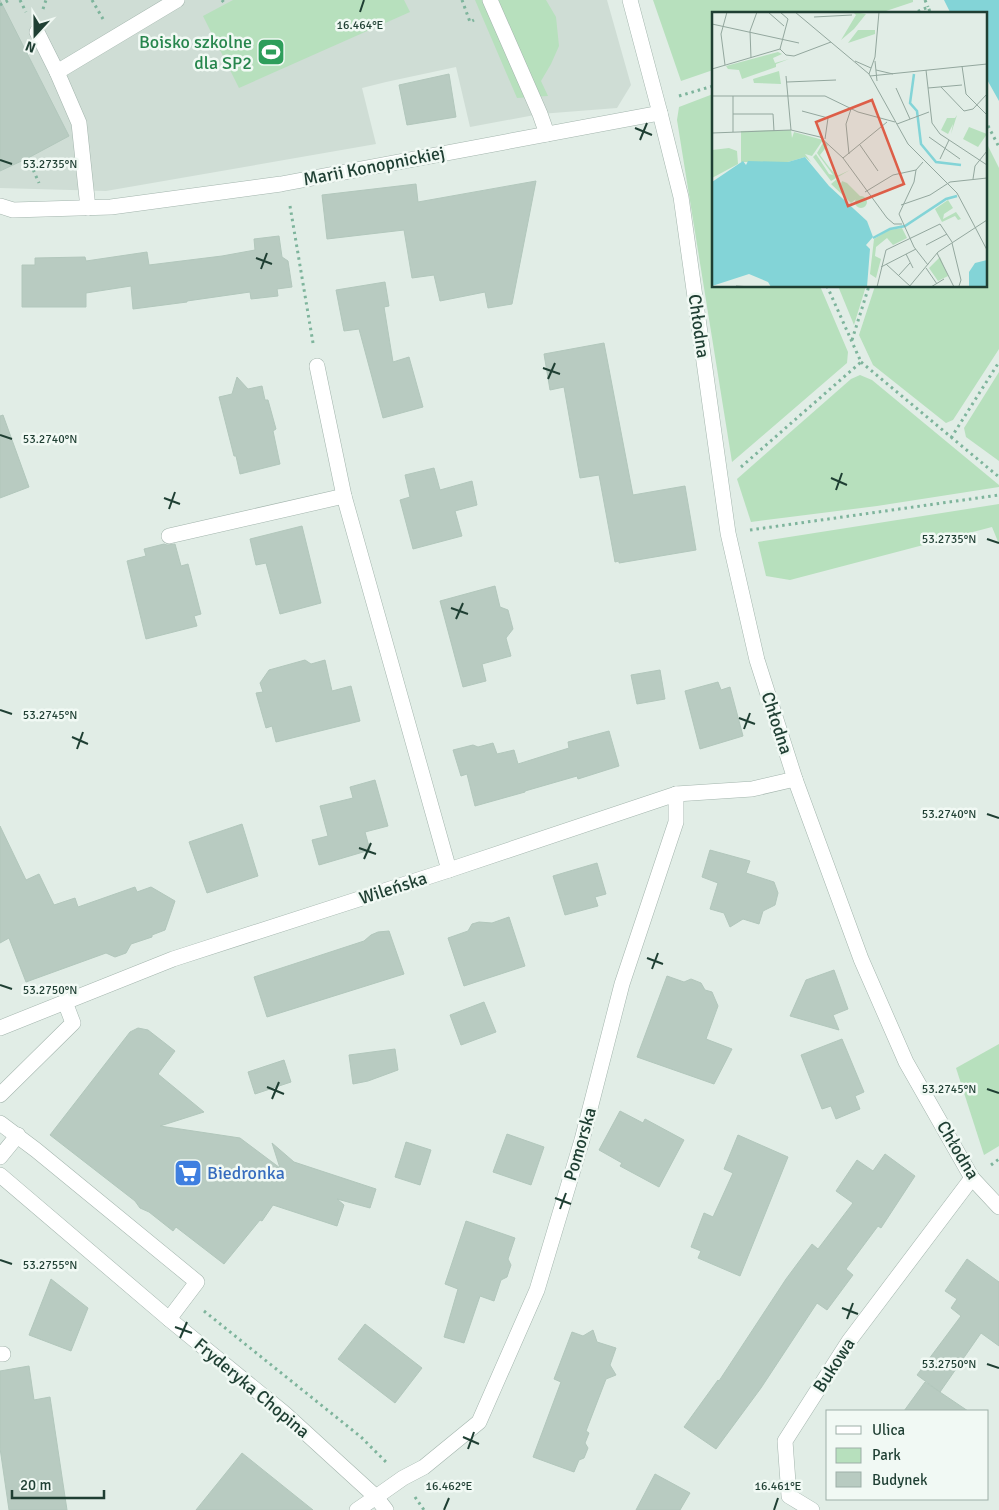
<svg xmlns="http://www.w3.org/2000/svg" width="999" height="1510" viewBox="0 0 999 1510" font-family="Signika,sans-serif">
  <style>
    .built { fill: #cfddd5 }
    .green { fill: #b7e0bd }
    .water { fill: #83d4d7 }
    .building { fill: #b8cbc1; stroke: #b2c7bc }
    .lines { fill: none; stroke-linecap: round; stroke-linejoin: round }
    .service-casing { stroke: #a3b5ad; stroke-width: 16 }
    .minor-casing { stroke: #a3b5ad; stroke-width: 16 }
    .path { stroke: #7eb49c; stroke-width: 3; stroke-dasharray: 2.5 4; stroke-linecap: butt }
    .service { stroke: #fff; stroke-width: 15 }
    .minor { stroke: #fff; stroke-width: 15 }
    .ticks { fill: none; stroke: #1f3f33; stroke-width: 2 }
    .labels { text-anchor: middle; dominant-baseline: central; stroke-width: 5; stroke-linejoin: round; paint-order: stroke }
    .leisure-label { font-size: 18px; fill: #27864d; stroke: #f1f9f4; text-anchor: end }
    .street-label { font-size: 18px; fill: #1f3f33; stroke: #f1f9f4 }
    .shop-label { font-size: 18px; fill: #366cbe; stroke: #f1f9f4; text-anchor: start }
    .inset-river { fill: none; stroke: #83d4d7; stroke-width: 2.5 }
    .inset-road { fill: none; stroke: #93a79e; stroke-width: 1 }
    .view { fill: #dd5e48; fill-opacity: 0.15; stroke: #dd5e48; stroke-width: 2.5 }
    .inset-edge { fill: none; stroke: #1f3f33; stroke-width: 2.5 }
    .ticks-label { font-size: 12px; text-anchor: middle; fill: #1f3f33; stroke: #f1f9f4; stroke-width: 5; stroke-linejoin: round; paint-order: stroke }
  </style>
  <rect width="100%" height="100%" fill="#e1ede6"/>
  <path class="built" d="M0,0H607L631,85L617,108L540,114L470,127L456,67L386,82L362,88L376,144L106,191L0,188Z"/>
  <g class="green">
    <path d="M233,0H404L410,12L239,88L203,16Z"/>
    <path d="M475,0H546L556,17L559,46L551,64L541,81L548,96L517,98Z"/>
    <path d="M653,0H913V2L877,14H713V70L681,81Z"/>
    <path d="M713,94V286H820L848,352L847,363L732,462L677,120L679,107Z"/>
    <path d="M985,140L999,168V349L953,420L946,423L873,365L859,335L875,286H985Z"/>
    <path d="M838,286H866L854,325Z"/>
    <path d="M999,372V461L966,437L964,428Z"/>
    <path d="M860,375L872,380L999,485V487L877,506L751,522L737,479L851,379Z"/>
    <path d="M999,504V544L992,527L790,580L766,576L758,542Z"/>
    <path d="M999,1044V1146L984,1155L956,1068Z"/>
  </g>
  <path class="water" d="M944,0H999V101L985,76V14H951Z"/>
  <g class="building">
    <path d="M0,0L69,136L28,158L0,171Z"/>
    <path d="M449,74L456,117L407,125L399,85Z"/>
    <path d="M536,181L512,304L488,308L485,292L440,301L434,275L412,278L404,230L327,239L322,195L416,184L418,202Z"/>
    <path d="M279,236L282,257L288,261L292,287L277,289L278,296L251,299L250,292L187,301V302L133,309L131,286L86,293V307H22V265H35V258L85,257L86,261L147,252L149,265L222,256L255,250L254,239Z"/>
    <path d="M385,282L389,306L384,307L393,362L409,357L423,407L383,418L359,329L344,331L336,290Z"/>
    <path d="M604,343L633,495L685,486L696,550L619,563V561L615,562L599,475L580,478L564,387L550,390L544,354Z"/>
    <path d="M237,377L248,389L262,386L265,400H268L276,429L273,431L280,464L240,474L236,456H234L219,397L232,394Z"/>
    <path d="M3,415L29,487L0,498V416Z"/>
    <path d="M434,468L440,490L472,481L477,505L455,511L462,536L413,549L400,500L410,497L405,475Z"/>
    <path d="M302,526L321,603L280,614L266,563L256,565L250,539Z"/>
    <path d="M164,544L167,545L175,544L181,566L188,564L201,614L194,616L197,626L146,639L127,561L146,556L144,549Z"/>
    <path d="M495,586L500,607L508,610L513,629L506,638L511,656L482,664L486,681L463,687L440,601Z"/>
    <path d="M305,660L311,664L325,660L332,691L351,686L360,721L276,742L272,726L266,728L256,693L263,692L260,683L269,670Z"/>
    <path d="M660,670L665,699L637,704L631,675Z"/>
    <path d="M718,682L721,690L730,687L743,736L700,749L685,691Z"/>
    <path d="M609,731L619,766L578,779L577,776L525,791V792L475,806L467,774L461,776L453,750L473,745L478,747L493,743L497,754L514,750L518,764L569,748L568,742Z"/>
    <path d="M375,780L388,826L365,832L370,850L319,865L312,840L328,836L320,806L353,798L350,787Z"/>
    <path d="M242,824L258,876L207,893L189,842Z"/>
    <path d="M0,826L26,880L39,874L54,905L75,898L78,907L135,887L137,892L151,887L175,901L165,930L152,935V937L131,944L126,953L115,957L106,953L26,982L9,938L0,943Z"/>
    <path d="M710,850L750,861L746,873L774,882L778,893L775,905L763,911L759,924L743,919L730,927L724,913L710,909L718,883L702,877Z"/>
    <path d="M597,863L606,894L595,897L598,906L565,915L553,876Z"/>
    <path d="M509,917L525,966L464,986L448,938L468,931L472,924L479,922L492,923Z"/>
    <path d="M389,931L404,974L267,1017L254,977L364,941L371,935L378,932Z"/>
    <path d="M834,970L848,1009L833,1015L839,1030L790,1016L806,980Z"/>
    <path d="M667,976L684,982L691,979L701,983L705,990L712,992L718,1006L706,1039L732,1049L714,1084L637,1057Z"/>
    <path d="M484,1002L496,1032L461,1045L450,1015Z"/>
    <path d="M138,1028L148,1030L175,1051L158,1074L204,1112L160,1126L240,1138L280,1168L272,1143L294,1162L376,1189L370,1208L337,1199L344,1205L337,1226L273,1205L262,1221L260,1220L224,1264L176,1227L173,1231L149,1212L140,1208L135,1201L50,1135L130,1032Z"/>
    <path d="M842,1039L864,1092L855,1096L860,1109L836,1119L831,1106L822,1109L801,1055Z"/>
    <path d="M395,1049L398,1070L368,1081L353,1084L349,1055Z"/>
    <path d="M284,1060L291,1082L255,1094L248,1072Z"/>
    <path d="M620,1111L643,1123L645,1119L684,1140L659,1187L620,1166L622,1163L599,1150Z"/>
    <path d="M507,1134L544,1147L531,1185L493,1172Z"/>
    <path d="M738,1135L788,1157L740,1276L698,1258L701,1251L691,1247L704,1213L713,1217L733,1173L724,1169Z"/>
    <path d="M406,1142L431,1150L420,1185L395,1177Z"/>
    <path d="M885,1154L915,1176L881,1228L878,1226L846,1269L853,1275L827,1310L817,1303L761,1388L716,1449L684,1427L718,1380L719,1381L786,1279L812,1244L818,1249L853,1203L836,1191L857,1160L873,1171Z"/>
    <path d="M466,1221L515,1238L508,1259L511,1265L507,1277L501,1280L494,1301L480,1296L464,1343L444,1337L458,1289L445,1284Z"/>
    <path d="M967,1259L999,1282V1346L981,1333L940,1392L917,1375L961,1316L951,1308L957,1299L945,1291Z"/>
    <path d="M51,1279L88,1308L71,1351L29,1335Z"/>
    <path d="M365,1324L422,1368L395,1403L338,1359Z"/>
    <path d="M593,1330L597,1342L616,1348L610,1365L616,1375L606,1379L586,1431L589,1433L585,1443L588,1448L584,1458L579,1460L574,1472L533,1457L561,1382L554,1379L572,1332L583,1336Z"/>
    <path d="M29,1366L34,1400L50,1397L67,1510H9L0,1448V1371Z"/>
    <path d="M925,1382L968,1411H904Z"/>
    <path d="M242,1453L313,1510H196Z"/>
    <path d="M655,1474L690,1493L680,1510H636Z"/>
  </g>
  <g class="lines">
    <defs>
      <g id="service">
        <path d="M490,0L540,114L547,134"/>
        <path d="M37,32L57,72"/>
        <path d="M88,208L79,123L57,72L177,0"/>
        <path d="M0,1095L73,1023L65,1002"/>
        <path d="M0,1123L36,1150L197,1282L169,1319"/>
        <path d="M0,1157L18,1135"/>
        <path d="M0,1354H3"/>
        <path d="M357,1510L376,1497"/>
      </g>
      <g id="minor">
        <path d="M630,0L660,113L681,197L728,533L757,660L795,779L861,959L906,1062L972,1178L999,1207"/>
        <path d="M0,206L13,210L111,207L281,184L660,113"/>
        <path d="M317,366L344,496L449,870"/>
        <path d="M169,536L344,496"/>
        <path d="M0,1028L173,959L449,870L676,794L752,789L795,779"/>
        <path d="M0,1175L169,1319L284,1413L376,1497L386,1510"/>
        <path d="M376,1497L403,1478L424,1467L479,1422L537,1290L582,1140L622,984L676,822V794"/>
        <path d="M812,1510L789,1496L785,1441L849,1341L972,1178"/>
      </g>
    </defs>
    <use href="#service" class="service-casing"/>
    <use href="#minor" class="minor-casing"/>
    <g class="path">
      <path d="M20,0L26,12"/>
      <path d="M92,0L103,19"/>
      <path d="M222,0L225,4"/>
      <path d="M462,0L470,22L474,20"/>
      <path d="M925,0L928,7"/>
      <path d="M0,5L9,0"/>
      <path d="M43,9L46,0"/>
      <path d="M912,14L928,7L931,14"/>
      <path d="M679,96L713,86"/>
      <path d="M985,120L999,147"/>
      <path d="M28,158L39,183"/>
      <path d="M290,206L313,343"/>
      <path d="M852,340L869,286"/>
      <path d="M861,362L999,477"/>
      <path d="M951,438L999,362"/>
      <path d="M741,467L861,362L827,286"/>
      <path d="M750,530L999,495"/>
      <path d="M991,1165L999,1159"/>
      <path d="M204,1311L361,1437L386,1462"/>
      <path d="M415,1497L424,1510"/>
    </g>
    <use href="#service" class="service"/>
    <use href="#minor" class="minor"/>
  </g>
  <path class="ticks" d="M360,12L364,0M635,128L652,135M640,140L647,123M0,160L12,164M256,258L272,264M261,269L267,253M543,368L560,374M548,379L555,363M0,435L12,439M831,478L847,485M836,490L842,473M164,498L180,504M169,509L175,492M987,539L999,543M451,608L468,614M456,619L463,603M0,710L12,714M739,718L755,724M744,729L750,713M72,737L88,744M77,749L83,732M987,814L999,818M359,848L376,854M364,859L371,843M647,958L663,964M652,969L658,953M0,985L12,989M267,1087L284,1094M987,1089L999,1093M272,1099L279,1082M555,1198L571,1204M560,1209L566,1193M0,1260L12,1264M842,1308L858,1314M847,1319L853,1303M175,1327L192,1333M180,1338L187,1322M987,1364L999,1368M463,1437L479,1444M468,1449L474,1432M444,1510L449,1498M774,1510L778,1498"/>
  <defs>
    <symbol id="stadium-square" viewBox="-11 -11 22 22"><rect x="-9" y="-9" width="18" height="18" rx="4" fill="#2e9e5b" stroke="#f1f9f4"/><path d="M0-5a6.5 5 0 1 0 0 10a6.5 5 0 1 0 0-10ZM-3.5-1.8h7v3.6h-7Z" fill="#fff"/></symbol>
    <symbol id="supermarket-square" viewBox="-11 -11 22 22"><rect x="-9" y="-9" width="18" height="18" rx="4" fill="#3f7fe0" stroke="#f1f9f4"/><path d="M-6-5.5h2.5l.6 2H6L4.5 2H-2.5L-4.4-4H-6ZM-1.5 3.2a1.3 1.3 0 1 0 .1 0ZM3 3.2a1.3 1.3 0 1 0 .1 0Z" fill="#fff"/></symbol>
  </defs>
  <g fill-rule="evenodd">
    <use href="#stadium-square" x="255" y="36" width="32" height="32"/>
    <use href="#supermarket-square" x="172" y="1157" width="32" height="32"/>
  </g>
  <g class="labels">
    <g class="leisure-label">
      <text x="252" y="42">Boisko szkolne<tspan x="252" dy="21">dla SP2</tspan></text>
    </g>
    <g class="street-label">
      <text transform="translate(374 166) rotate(-11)">Marii Konopnickiej</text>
      <text transform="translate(699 326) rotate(82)">Chłodna</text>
      <text transform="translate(777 723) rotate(72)">Chłodna</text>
      <text transform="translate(393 888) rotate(-18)">Wileńska</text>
      <text transform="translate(580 1144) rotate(-74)">Pomorska</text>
      <text transform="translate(958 1150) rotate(59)">Chłodna</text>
      <text transform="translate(834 1365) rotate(-57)">Bukowa</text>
      <text transform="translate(252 1388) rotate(40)">Fryderyka Chopina</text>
    </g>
    <g class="shop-label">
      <text x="207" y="1173">Biedronka</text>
    </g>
  </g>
  <g transform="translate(712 12)">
    <rect width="275" height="275" fill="#e1ede6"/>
    <path d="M141,0L154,2L142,17L129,28L144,3ZM146,18H163V22L136,31ZM66,40L70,42L61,46L63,51L77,47L64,52V55L30,67L27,58L16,57L14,54ZM67,59L69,72L42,71L41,67ZM245,103L239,122L241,112L236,122L229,118L235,106H243ZM257,115L275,122L266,135L251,127ZM79,118L80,126L82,120L111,128L100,144L93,142L99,150L93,145L76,150H29V119ZM112,129L116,133L108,143L117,155L125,164L138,158L119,169L101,145L104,142L117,162L121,163L105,141ZM17,136L25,139L26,152L0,166V138ZM125,167L129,172L130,169L135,171L148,184L139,191L119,172ZM143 190a6 6 0 1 1 12 0a6 6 0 1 1-12 0ZM236,188L241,196L232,202L231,207L244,200L249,207L246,208L243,204L230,210L223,197ZM190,216L195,226L181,233L175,226L164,235L163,244L169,247L164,266L158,262L162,227L177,218ZM228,245L236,264L226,269L217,256Z" fill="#b7e0bd"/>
    <path d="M93,145L117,174L155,209L161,225L154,233L158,237L155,275H59L56,270L37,262L0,274V170L31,149L34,153L36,149L76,150ZM275,248V275H257V260L263,251Z" fill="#83d4d7"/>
    <path class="inset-river" d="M202,62L198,91L205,99L209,132L224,150L249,153M161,226L178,217L193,214L234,187L245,184"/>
    <path class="inset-road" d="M56,0L72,14M83,0L157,62M167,0L163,45L157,62L196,132L245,181L263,215M102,5L140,3M0,12L87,31M68,37L74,43L82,44L119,30M68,37L76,7L68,0M39,46L38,19L45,0M143,49L159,56M163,49L165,69M13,53L9,22L15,0M250,54L254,82L275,103M0,57L68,37M164,58L181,62M214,58L220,111L228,122L275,153M74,64L79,118M158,64L275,52M75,70L124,68M229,75L252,99L261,97L275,82M184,76L198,107M216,76L250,73M0,84H113L146,100L183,110M21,84V120M90,99L116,106L113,127M21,102H61L62,119M185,112L217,100M0,121L79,118L108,125L131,146L175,206L182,212H190M217,125L248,147M148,133L166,159M137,142L134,112L139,97M131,146L175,110M228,147L237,128M211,150L204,158L202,170L187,202L202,235L216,253M261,167L263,154L275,139M153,180L181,163L204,158M189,193L218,183L238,170L275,166M263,215L275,238M240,231L249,268L247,274M214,233L235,222M225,241L242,275M194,242L201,256M174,252L199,275M169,255L204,237M214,256L225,272M187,263L198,251M24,274L40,275M165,275L174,238L228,212L240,230M197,275L226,240L275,208M219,275L232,267"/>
    <path class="view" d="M160,88L192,172L136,194L104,110Z"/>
    <rect width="275" height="275" class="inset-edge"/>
  </g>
  <g class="ticks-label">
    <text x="360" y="29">16.464°E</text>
    <text x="50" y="168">53.2735°N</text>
    <text x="50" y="443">53.2740°N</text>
    <text x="949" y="543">53.2735°N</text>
    <text x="50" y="719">53.2745°N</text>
    <text x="949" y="818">53.2740°N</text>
    <text x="50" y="994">53.2750°N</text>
    <text x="949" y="1093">53.2745°N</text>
    <text x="50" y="1269">53.2755°N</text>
    <text x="949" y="1368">53.2750°N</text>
    <text x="449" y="1490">16.462°E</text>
    <text x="778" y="1490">16.461°E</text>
  </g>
  <rect x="826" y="1410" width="162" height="90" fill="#f1f9f4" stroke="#9dafa7"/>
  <rect x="836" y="1426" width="25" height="8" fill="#ffffff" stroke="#9dafa7"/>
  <text x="872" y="1435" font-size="15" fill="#1f3f33">Ulica</text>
  <rect x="836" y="1448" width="25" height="15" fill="#b7e0bd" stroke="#9dafa7"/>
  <text x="872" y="1460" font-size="15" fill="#1f3f33">Park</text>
  <rect x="836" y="1472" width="25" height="15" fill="#b8cbc1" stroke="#9dafa7"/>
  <text x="872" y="1485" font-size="15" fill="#1f3f33">Budynek</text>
  <g transform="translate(35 35) rotate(201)" stroke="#f1f9f4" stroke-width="4" paint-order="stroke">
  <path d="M0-4L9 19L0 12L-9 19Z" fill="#1f3f33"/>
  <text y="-8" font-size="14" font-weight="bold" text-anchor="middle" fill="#1f3f33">N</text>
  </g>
  <path d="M12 1490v8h92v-8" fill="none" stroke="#1f3f33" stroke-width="2.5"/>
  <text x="20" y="1490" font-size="15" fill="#1f3f33" stroke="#f1f9f4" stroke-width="4" paint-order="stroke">20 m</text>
</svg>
